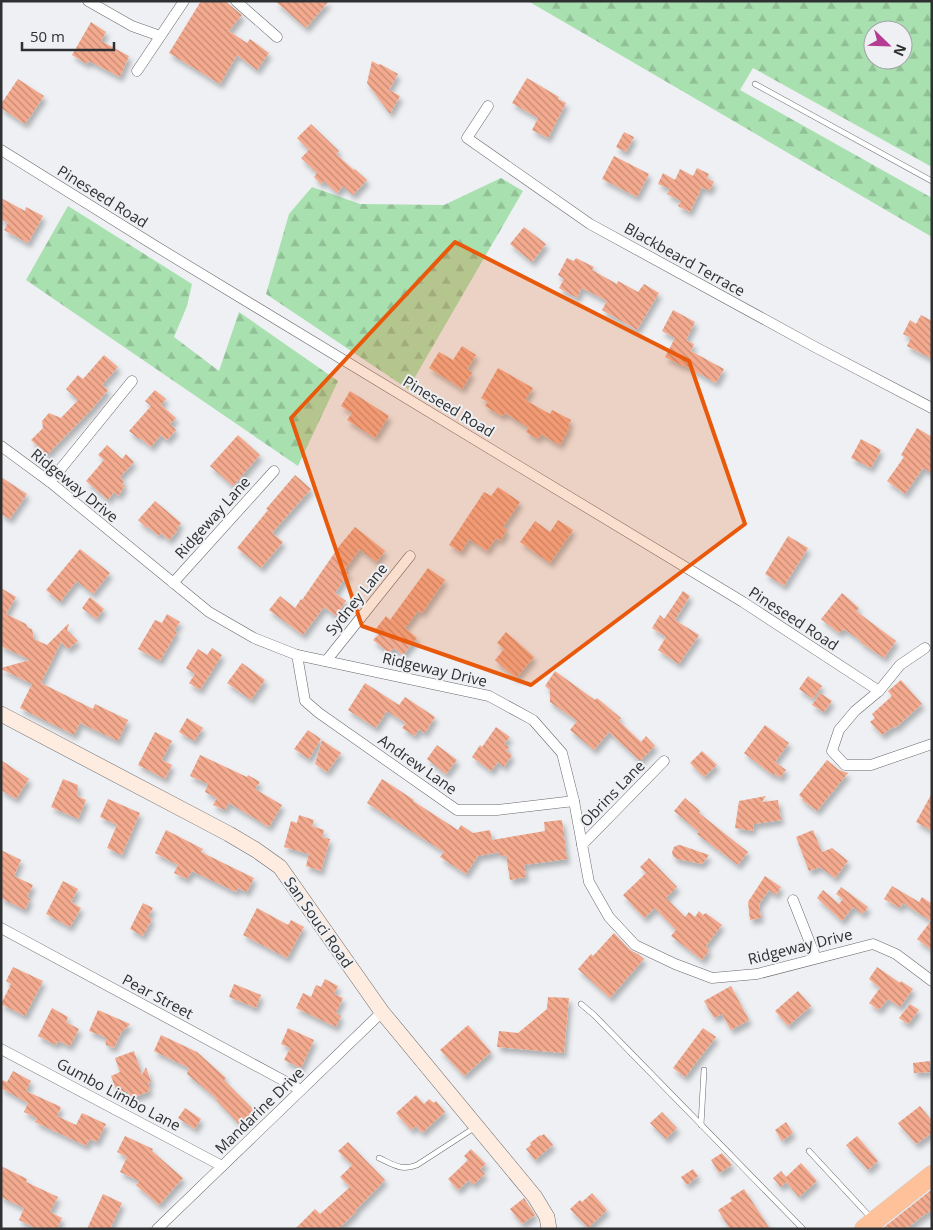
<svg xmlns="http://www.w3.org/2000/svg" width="933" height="1230" viewBox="0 0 933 1230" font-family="'Open Sans',sans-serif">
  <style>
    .forest { fill: url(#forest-firs); fill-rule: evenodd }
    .building { fill: url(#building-back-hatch); filter: url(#shadow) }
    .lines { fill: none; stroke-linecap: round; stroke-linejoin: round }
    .lane-casing { stroke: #67686b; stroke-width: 6 }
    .street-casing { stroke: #67686b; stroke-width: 11 }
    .secondary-casing { stroke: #67686b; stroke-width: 16 }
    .highway-casing { stroke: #cdcdce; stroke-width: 20 }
    .lane { stroke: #fff; stroke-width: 5 }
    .street { stroke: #fff; stroke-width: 10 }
    .secondary { stroke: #ffece0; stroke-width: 15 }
    .highway { stroke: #ffc199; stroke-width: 19 }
    .marked { fill: #e8590c; fill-opacity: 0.2; stroke: #e8590c; stroke-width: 4; stroke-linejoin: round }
    .labels { text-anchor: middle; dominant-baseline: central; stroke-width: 4; stroke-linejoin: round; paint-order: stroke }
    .street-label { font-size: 15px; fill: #2f3031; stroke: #eef0f3 }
  </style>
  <defs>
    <pattern id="forest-firs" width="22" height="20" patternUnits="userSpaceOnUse" patternTransform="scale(1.25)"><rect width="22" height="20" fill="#a8e0af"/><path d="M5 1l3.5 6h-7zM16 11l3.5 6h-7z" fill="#91c097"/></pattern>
    <pattern id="building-back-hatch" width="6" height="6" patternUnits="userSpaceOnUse" patternTransform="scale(1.25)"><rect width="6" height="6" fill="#f4aa8e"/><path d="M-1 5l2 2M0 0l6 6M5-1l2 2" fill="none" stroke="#c68b75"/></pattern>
    <filter id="shadow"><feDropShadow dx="3" dy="5" stdDeviation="2.5" flood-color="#0004"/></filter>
  </defs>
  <rect width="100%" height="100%" fill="#eef0f3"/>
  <g class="forest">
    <path d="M528,1H932V167L753,68L740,90L932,198V237ZM873,30H903V60H873Z"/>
    <path d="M501,178L523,191L408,389L266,294L289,214L312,187L360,204L444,205Z"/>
    <path d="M68,206L192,284L187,306L174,337L219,371L239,312L338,381L298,466L26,280Z"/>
  </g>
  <g class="building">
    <path d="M201,1H225L242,15L229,31L247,43L250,39L269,53L257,70L237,55L220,84L169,53Z"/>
    <path d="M275,1H329L306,28Z"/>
    <path d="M91,22L106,32L101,41L129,56L120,77L89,61L87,64L72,55Z"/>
    <path d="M372,61L379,65L380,64L398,74L389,90L400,96L390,114L367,83Z"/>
    <path d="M527,78L559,97L558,99L566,103L548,138L532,130L538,118L512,103Z"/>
    <path d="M18,79L44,96L25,124L1,108V104Z"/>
    <path d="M311,124L339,151L336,154L354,170L355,169L367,180L353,195L343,186L337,193L324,181L321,184L314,177L317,173L301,158L309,150L297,138Z"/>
    <path d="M624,132L634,137L626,152L616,147Z"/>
    <path d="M614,156L649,174L637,197L602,179Z"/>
    <path d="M697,168L709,174L707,178L714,182L709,191L702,187L690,212L678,206L681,201L667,194L670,189L658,184L663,173L675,180L680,169L693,176Z"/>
    <path d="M1,198L25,211L26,207L43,216L28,243L4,230L8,223L1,219Z"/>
    <path d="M524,227L546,244L532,262L510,244Z"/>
    <path d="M567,258L574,261L576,258L594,267L592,270L617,284L618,281L638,292L644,284L659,293L637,330L602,310L607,301L582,288L577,298L559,288L564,279L558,275Z"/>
    <path d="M673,310L695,322L686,340L694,344L691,351L724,369L716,383L684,365L683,366L665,357L675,338L662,331Z"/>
    <path d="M921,315L932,321V359L907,346L911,338L903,334L910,320L916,324Z"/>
    <path d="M462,346L476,355L467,369L472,373L462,389L429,368L439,352L453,360Z"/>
    <path d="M104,355L118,367L102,385L108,390L92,409L47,455L31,440L43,428L42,421L49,413L61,418L78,400L66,389L78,375L83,379Z"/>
    <path d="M498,368L533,388L525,400L550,414L552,410L571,420L568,426L570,427L560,445L541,434L538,439L526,432L529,428L505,413L502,416L485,406L488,402L481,398Z"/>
    <path d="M155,390L166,399L161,405L176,418L170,424L176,430L167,440L161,435L151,447L140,438L139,439L129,431L151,406L145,401Z"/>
    <path d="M350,391L389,416L375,438L347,420L352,413L341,406Z"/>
    <path d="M917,428L932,437V473L923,468L905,494L887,481L904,457L901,455Z"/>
    <path d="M238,435L260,455L233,486L210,466Z"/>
    <path d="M861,439L881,450L871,468L851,458Z"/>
    <path d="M107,445L122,459L126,454L134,462L120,477L124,481L122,484L125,486L118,496L114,492L108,500L86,481L104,460L98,455Z"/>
    <path d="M295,475L311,489L272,533L283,542L261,568L237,548L268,510L266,509Z"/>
    <path d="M1,477L27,494L10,519L1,514Z"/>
    <path d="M498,487L520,502L503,527L507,530L500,541L496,538L487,551L469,539L461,552L449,545L484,492L491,496Z"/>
    <path d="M155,501L181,523L177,528L178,530L169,540L161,533L159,536L148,527L147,528L138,520Z"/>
    <path d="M558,520L573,530L550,563L520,542L535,521L550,532Z"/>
    <path d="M355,527L385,551L376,562L360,549L344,570L349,573L335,593L346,601L336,616L324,607L303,635L269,610L280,596L295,608L301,599L302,600L340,545Z"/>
    <path d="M788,536L808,548L784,586L765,574Z"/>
    <path d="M80,549L110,573L93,594L77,581L60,602L46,590Z"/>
    <path d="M428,568L445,580L422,613L418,611L405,628L417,638L403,655L394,648L389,653L373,640L379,634L374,631L386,616L390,620Z"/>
    <path d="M1,588L16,597L6,614L26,624L28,628L32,629L34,639L47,645L68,624L69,625L67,630L78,641L68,649L61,642L41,683L93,709L95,704L128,720L118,741L80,723L74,735L20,708L32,684L1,669V668L30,660L1,646Z"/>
    <path d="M683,591L690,596L675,620L699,635L679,664L658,650L666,637L652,628L660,615L664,619Z"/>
    <path d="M842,593L859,608L856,611L896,641L884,658L860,642L861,641L844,629L839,633L821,619Z"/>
    <path d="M90,597L104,609L96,619L82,608Z"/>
    <path d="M167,614L180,622L174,631L177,632L160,661L138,649L155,620L162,623Z"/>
    <path d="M506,632L534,657L516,678L495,660L504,649L497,643Z"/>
    <path d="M212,648L222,655L200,690L189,683L195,674L186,668L198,649L207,655Z"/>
    <path d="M242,663L265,680L251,700L227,683Z"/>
    <path d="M555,671L595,700L597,698L621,718L619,721L641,742L646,736L655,746L640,761L609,732L594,750L570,730L577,721L550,702V690L545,686Z"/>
    <path d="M808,676L822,686L813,699L799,689Z"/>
    <path d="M901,680L922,704L895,728L894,726L882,735L870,722L875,718L872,714L892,696L888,691Z"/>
    <path d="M365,683L399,705L405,697L435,717L425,733L419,729L415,736L402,728L406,723L387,711L376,728L348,710Z"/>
    <path d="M820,693L832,701L824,712L812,705Z"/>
    <path d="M187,718L203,728L194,741L179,732Z"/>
    <path d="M765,725L789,743L775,762L786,770L780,778L774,773V776L744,753Z"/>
    <path d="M496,727L510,737L504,744L509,747L506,751L512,755L504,767L498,762L491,771L472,757L480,745L482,747Z"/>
    <path d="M308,730L321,739L309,759L294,749Z"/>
    <path d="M155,732L172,741L162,760L172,765L165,779L138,765Z"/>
    <path d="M322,740L341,753L327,772L315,764Z"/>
    <path d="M437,745L457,760L446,774L427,759Z"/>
    <path d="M702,751L717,765L704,777L690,763Z"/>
    <path d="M200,755L247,777L248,775L260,782L255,789L282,805L269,827L229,803L225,810L213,805L217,798L205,792L208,784L190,776Z"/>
    <path d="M1,760L29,779L16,799L1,790Z"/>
    <path d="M827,760L839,770L848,773L817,811L802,800L803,799L799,795Z"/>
    <path d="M63,779L78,785L77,796L86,800L78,819L51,807Z"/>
    <path d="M382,779L414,800L413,801L458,830L461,825L473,833L490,830L492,840L545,831L544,822L562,820L567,859L524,865L526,877L510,880L506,855L500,856V852L478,856L466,874L440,857L444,852L367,803Z"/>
    <path d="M932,793V831L916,822Z"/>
    <path d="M766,796L762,802L778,800L781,820L754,824L753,831L735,828L739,801Z"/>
    <path d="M685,798L700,811L699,813L748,852L738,865L697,834L699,832L674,811Z"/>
    <path d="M108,799L140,813L122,855L107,848L117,825L100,817Z"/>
    <path d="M299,815L314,820L312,826L324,830L322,837L330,839L321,871L306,866L309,854L284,847L291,821L297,823Z"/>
    <path d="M166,830L203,849L201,852L254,878L247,892L238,888L236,892L192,871L187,879L174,873L178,865L155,853Z"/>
    <path d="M813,830L822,852L832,848L848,861L835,878L820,867L809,871L796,837Z"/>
    <path d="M678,845H680L709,855L702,864L677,859L673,856L672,852L674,847Z"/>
    <path d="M1,850L21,860L14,876L33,885L27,897L30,899L25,910L1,898Z"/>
    <path d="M649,858L677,887L666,898L685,917L689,912L695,917L699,911L703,915L706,913L722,925L706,946L709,951L702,960L671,936L676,930L655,908L644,918L623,895L646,873L640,867Z"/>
    <path d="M765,876L781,887L776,895L769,890L759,904L761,918L750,920L748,902Z"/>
    <path d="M63,881L78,889L71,902L81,908L70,927L46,914Z"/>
    <path d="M892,886L919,902L922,897L932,904V950L917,939L931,921L903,903L900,908L884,899Z"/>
    <path d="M841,887L868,907L863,914L853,907L842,921L817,898L823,890L839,904L843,899L836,894Z"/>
    <path d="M143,903L153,908L148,917L152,919L143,936L130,929Z"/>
    <path d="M257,908L288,925L291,920L304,927L287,958L243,935Z"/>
    <path d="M614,933L630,950L638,954L644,959L610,998L578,969L591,954L593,956Z"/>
    <path d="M13,967L43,981L25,1016L1,1004L11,984L6,981Z"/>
    <path d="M877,967L900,983L901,981L913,989L900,1007L888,999L879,1010L869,1003L880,988L869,979Z"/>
    <path d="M325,979L338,986L334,994L343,998L336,1013L341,1016L336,1027L296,1008L303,993L311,997L316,985L321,987Z"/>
    <path d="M234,984L261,995L256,1008L229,997Z"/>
    <path d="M731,986L749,1020L731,1030L722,1014L714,1018L704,1001Z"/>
    <path d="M798,991L811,1006L788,1026L775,1011Z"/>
    <path d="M548,997L569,998L564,1053L497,1047L499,1031L518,1033L547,1009Z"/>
    <path d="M910,1004L919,1010L908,1024L899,1018Z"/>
    <path d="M52,1008L68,1017L66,1022L79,1029L70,1046L58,1041L56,1045L38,1036Z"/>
    <path d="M98,1010L130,1024L121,1033L114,1048L106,1045L105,1037L89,1031Z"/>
    <path d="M468,1025L491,1052L464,1076L440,1050Z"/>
    <path d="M288,1028L314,1040L301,1068L284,1060L290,1048L281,1044Z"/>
    <path d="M703,1028L716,1037L685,1077L673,1068Z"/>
    <path d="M161,1035L197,1052L226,1078L224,1080L255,1111L240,1125L216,1100L217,1099L187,1074L189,1068L154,1051Z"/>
    <path d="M134,1051L142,1075L146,1067L151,1082L148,1083L150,1091L130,1099L128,1091L118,1095L111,1076L120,1072L115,1058Z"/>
    <path d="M930,1061V1072L914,1073L913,1063Z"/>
    <path d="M13,1071L31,1081L26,1091L61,1107L57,1116L76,1125L82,1113L106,1124L97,1142L90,1139L86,1146L35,1122L37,1118L24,1112L28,1103L1,1088L2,1080L7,1082Z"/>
    <path d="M416,1095L424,1104L429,1099L434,1103L436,1101L445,1112L422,1133L416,1126L411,1130L396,1113Z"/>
    <path d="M920,1106L932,1121V1133L916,1144L898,1123Z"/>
    <path d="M185,1108L201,1119L195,1129L178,1118Z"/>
    <path d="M662,1112L677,1128L666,1139L650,1123Z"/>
    <path d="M786,1122L793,1133L782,1141L775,1130Z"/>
    <path d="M544,1134L553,1145L535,1160L526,1149L531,1145L530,1143L540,1135L541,1136Z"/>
    <path d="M125,1136L153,1149L152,1151L183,1178L159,1205L136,1185L139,1181L120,1172L127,1157L117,1152Z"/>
    <path d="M857,1136L878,1161L868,1170L846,1145Z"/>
    <path d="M348,1142L385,1180L355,1211L356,1212L338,1229H295L315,1209L320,1214L350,1187L340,1177L352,1165L338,1151Z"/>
    <path d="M471,1149L486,1164L480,1169L485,1174L473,1185L469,1180L458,1190L448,1179L468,1160L464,1156Z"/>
    <path d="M722,1153L732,1165L719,1173L711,1160Z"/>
    <path d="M801,1163L817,1181L799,1197L786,1182L781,1187L773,1178L781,1171L786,1177Z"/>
    <path d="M1,1166L27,1179L26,1182L58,1197L50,1212L62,1218L57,1229H37L19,1220L24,1208L1,1197Z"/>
    <path d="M693,1169L698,1176L687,1185L681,1177Z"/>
    <path d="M744,1189L770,1229H730L718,1210L732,1201L730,1198Z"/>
    <path d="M931,1190L932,1210L926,1214H925L906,1229L883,1228Z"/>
    <path d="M592,1193L607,1210L588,1228L570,1209L580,1200L582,1202Z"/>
    <path d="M103,1194L122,1203L110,1229H87Z"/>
    <path d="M524,1198L535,1215L522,1224L510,1209Z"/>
  </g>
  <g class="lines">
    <defs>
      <g id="lane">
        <path d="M755,84L932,181"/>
        <path d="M581,1004L594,1015L803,1229"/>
        <path d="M701,1125L704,1070"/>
        <path d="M809,1151L872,1219"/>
        <path d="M379,1158C394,1165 401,1171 417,1165L474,1128"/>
      </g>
      <g id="street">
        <path d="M88,1L132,26L160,36"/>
        <path d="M236,1L277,37"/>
        <path d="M137,71L184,1"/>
        <path d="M488,106L467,138L590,224L815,347L932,408"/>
        <path d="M1,150L157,247L743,602L879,691"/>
        <path d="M1,446L50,482L209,612L254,638L297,655L489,696L533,720L562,753L574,801L589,882L609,917L635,945L675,964L712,978L757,974L873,944L896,954L932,981"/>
        <path d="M50,482L132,381"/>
        <path d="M173,583L274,471"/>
        <path d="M925,648L900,665L879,691L855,711L839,730L832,751L845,765H871L932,744"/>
        <path d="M297,655L305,701L319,713L457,810H497L574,801"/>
        <path d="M326,661L410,556"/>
        <path d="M582,845L664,761"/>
        <path d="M793,900L816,958"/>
        <path d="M1,928L301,1090"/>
        <path d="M1,1049L222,1166"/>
        <path d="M157,1229L382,1012"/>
      </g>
      <path id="secondary" d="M1,714L229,834L256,850L280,867L382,1012L535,1197L547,1217L549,1229"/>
      <path id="highway" d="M864,1229L932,1175"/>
    </defs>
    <use href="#lane" class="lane-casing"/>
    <use href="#street" class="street-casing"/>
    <use href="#secondary" class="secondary-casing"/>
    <use href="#highway" class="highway-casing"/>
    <use href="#lane" class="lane"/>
    <use href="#street" class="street"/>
    <use href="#secondary" class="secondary"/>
    <use href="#highway" class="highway"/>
  </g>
  <path class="marked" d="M455,242L689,361L745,524L531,685L362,626L291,418Z"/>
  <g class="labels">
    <g class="street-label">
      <text transform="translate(103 196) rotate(32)">Pineseed Road</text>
      <text transform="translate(685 259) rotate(29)">Blackbeard Terrace</text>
      <text transform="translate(449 406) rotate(31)">Pineseed Road</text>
      <text transform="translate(75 485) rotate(39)">Ridgeway Drive</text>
      <text transform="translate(212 517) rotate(-48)">Ridgeway Lane</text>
      <text transform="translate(356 599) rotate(-51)">Sydney Lane</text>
      <text transform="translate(794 618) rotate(33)">Pineseed Road</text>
      <text transform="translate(435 669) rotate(13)">Ridgeway Drive</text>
      <text transform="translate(418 764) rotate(35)">Andrew Lane</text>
      <text transform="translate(612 793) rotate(-46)">Obrins Lane</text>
      <text transform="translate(319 922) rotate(55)">San Souci Road</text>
      <text transform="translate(800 946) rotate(-14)">Ridgeway Drive</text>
      <text transform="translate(158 996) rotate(28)">Pear Street</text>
      <text transform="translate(119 1094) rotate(28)">Gumbo Limbo Lane</text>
      <text transform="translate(259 1110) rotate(-44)">Mandarine Drive</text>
    </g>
  </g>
  <rect width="933" height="1230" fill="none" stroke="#2f3031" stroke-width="5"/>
  <g transform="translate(888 45) rotate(113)"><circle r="24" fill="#eef0f3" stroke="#a2a3a5"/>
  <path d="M0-4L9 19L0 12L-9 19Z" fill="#b43d93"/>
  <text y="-8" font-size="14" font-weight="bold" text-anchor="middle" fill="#2f3031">N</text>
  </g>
  <path d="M22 42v8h92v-8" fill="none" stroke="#2f3031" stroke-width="2.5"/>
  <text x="30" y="42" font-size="15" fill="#2f3031" stroke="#eef0f3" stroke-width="4" paint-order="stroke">50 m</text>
</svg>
